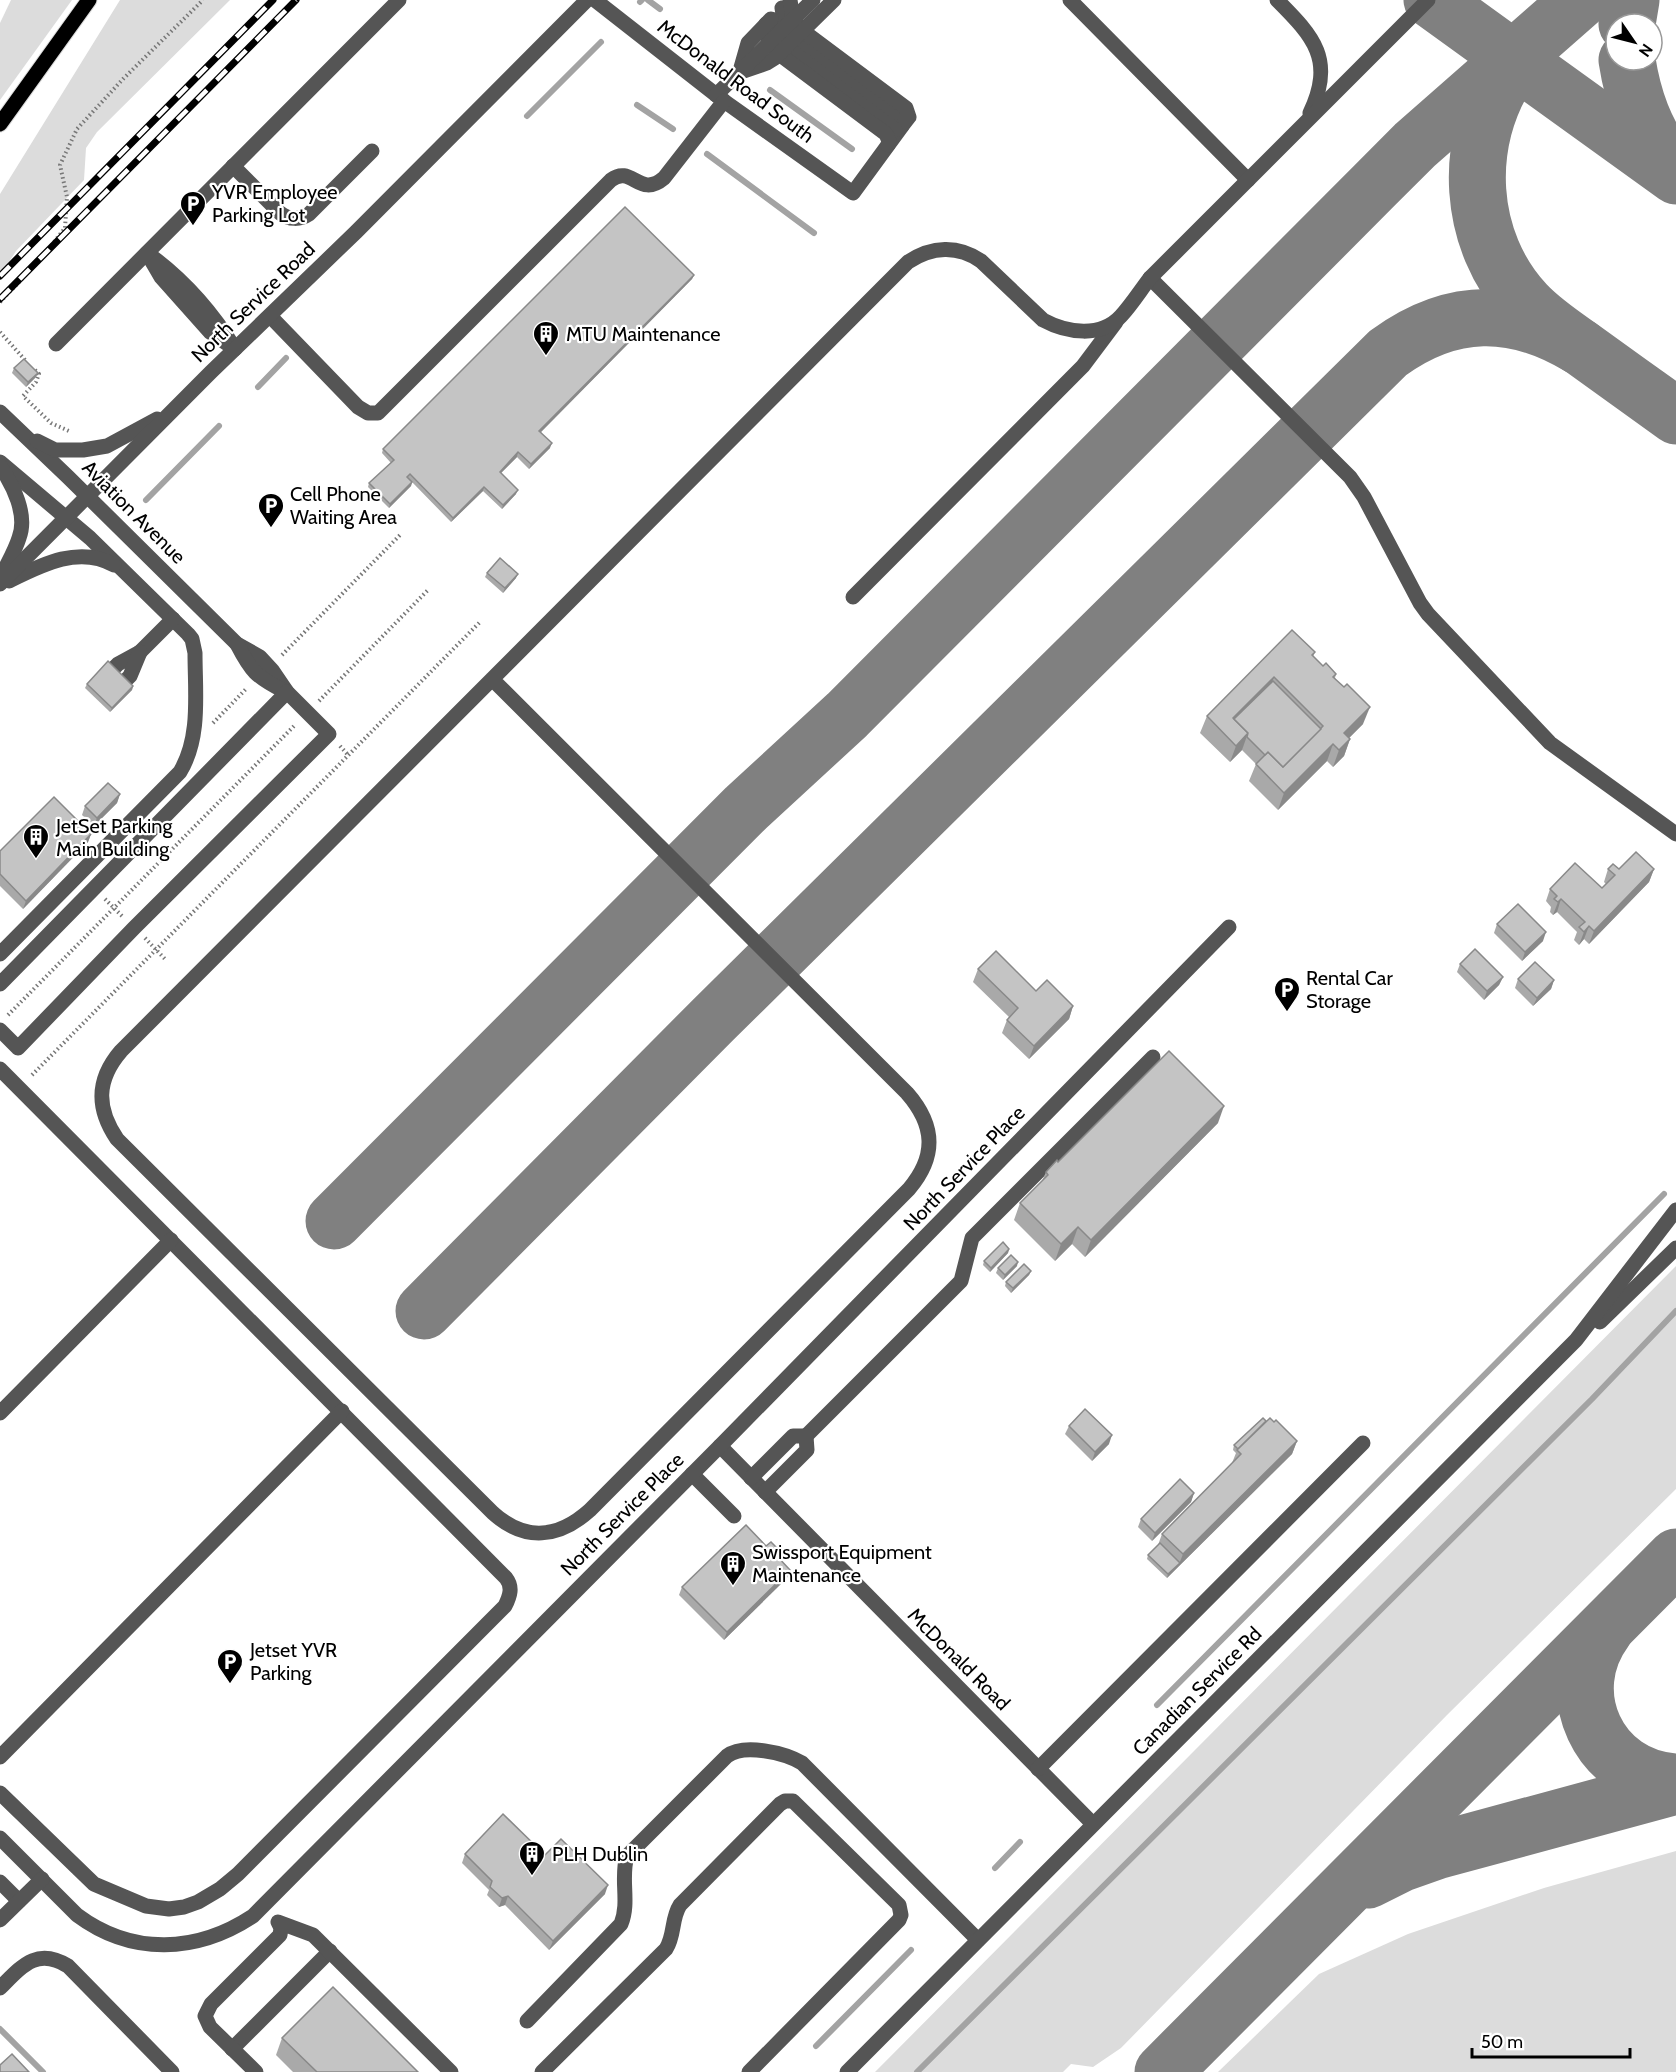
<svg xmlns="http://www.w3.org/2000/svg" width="1676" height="2072" viewBox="0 0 1676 2072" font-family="Cabin,sans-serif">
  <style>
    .green { fill: #dcdcdc }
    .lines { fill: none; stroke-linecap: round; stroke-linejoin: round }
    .stream { stroke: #a3a3a3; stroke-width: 6 }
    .taxiway { stroke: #808080; stroke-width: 57 }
    .major-casing { stroke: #dbdbdb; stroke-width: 17 }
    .path { stroke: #777; stroke-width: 4; stroke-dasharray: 1.5 3; stroke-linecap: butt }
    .minor { stroke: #555; stroke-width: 15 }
    .major { stroke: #000; stroke-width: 15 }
    .rail-casing { stroke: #000; stroke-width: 7 }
    .rail { stroke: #fff; stroke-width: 4.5; stroke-dasharray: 14; stroke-linecap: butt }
    .wall { fill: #a9a9a9 }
    .shaded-wall { fill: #898989 }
    .building { fill: #c4c4c4; stroke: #898989; stroke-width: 1.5 }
    .labels { text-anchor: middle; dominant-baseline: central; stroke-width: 4.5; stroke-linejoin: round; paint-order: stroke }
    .street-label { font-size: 20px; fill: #000; stroke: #fff }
    .poi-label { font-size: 20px; fill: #000; stroke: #fff; text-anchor: start }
  </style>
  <rect width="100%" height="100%" fill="#fff"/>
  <g class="green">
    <path d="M11,0H72L0,100V23Z"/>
    <path d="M120,0H230L97,132L86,148L84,180L16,251L0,276V194Z"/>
    <path d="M1676,1266V1489L1447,1715L1121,2048L1093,2067L1071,2064L1063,2072H875Z"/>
    <path d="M1676,1851V2072H1218L1319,1974L1408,1934L1544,1888Z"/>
  </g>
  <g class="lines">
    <g class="stream">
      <path d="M648,0L660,9"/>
      <path d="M640,2L642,0"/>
      <path d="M770,90L852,149"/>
      <path d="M637,105L673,129"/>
      <path d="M527,116L601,42"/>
      <path d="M707,154L814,233"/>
      <path d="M258,387L286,358"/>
      <path d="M146,500L219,426"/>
      <path d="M1157,1705L1664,1194"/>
      <path d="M995,1868L1020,1842"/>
      <path d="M0,2029L43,2072"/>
      <path d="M816,2046L911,1950"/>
      <path d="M917,2072L1592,1399L1676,1311"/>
    </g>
    <g class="taxiway">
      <path d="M1432,0L1676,176"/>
      <path d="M1627,24L1631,0"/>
      <path d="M1627,60C1633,99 1645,132 1669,164"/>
      <path d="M1509,71C1462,142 1467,241 1526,304C1543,322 1563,335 1583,349C1614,371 1645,394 1676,416"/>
      <path d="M334,1221L746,808L847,715L1376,184L1415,145L1580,0"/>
      <path d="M424,1311L713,1020L1388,353C1451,307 1514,307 1580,347"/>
      <path d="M1605,1630C1559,1692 1598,1778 1676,1782"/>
      <path d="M1368,1880L1402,1863L1436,1851L1676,1786"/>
      <path d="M1163,2072L1676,1557"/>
    </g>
    <defs>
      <path id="major" d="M0,124L89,0"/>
    </defs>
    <use href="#major" class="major-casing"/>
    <g class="path">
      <path d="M0,302L40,260L65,228L67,197L60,165L77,129L123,79L203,0"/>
      <path d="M0,332L26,361"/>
      <path d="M35,370L39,374L36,382L23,396L51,423L69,431"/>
      <path d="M282,655L401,534"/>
      <path d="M319,701L428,590"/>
      <path d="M213,723L247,688"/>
      <path d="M340,746L349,756"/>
      <path d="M105,899L123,917"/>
      <path d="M145,938L165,959"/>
      <path d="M8,1015L296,724"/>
      <path d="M32,1075L481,621"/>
    </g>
    <g class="minor">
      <path d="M595,0L724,101L853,193L902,126L901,120L794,39L785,28L782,8"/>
      <path d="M790,0L793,20L803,31L906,108L909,117L902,126"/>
      <path d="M1070,0L1248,180"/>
      <path d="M1277,0C1314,37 1335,60 1310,113"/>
      <path d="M774,20L777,36L786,47L895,130"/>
      <path d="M766,24L769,43L779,54L886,134L889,141L888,145"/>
      <path d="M740,71L748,43L771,19"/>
      <path d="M744,71L767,63L775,58L834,0"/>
      <path d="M716,95L813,0"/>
      <path d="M233,166L280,213C289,220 300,220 309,214L372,151"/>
      <path d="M147,253C182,278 212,312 235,349L210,332L161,277Z"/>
      <path d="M1150,278L1350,477L1364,497L1420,603L1428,614L1550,743L1676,834"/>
      <path d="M270,316L358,407L368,413H378L611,180C632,164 639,199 664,178L724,101"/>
      <path d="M56,344L399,0"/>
      <path d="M0,412L68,477L237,644L260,657L272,670L287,692L329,734L134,928L18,1048L0,1030"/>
      <path d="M37,441L55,450H83L107,446L157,419"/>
      <path d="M0,462L90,538L188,634L192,639L195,653C195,693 201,737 180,772L0,954"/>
      <path d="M0,466C13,485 28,515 19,538C15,551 7,564 1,577"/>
      <path d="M9,581C41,565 79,545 114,565"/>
      <path d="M0,584L211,372L356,232L587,0"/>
      <path d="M853,597L1083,366L1116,322"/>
      <path d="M237,644C251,671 256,677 284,691"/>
      <path d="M113,669L118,664L140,652L173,619"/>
      <path d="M492,679L907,1093C935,1125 937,1156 909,1189L590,1510C559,1538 525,1542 493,1513L117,1139C96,1108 96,1080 121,1051L908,262C932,246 958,245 981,261L1043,320C1067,333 1101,338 1121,316C1132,304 1140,291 1150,278L1428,0"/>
      <path d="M125,681L130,676L140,652"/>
      <path d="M0,984L287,692"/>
      <path d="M0,1069L506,1578C513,1587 510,1596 505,1606L238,1874L220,1889L198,1902L184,1907L169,1909L146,1906L94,1884L0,1793"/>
      <path d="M1600,1322L1676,1248"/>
      <path d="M0,1413L171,1240"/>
      <path d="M806,1436L961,1281L972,1238L1153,1057"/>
      <path d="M720,1446L1093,1824"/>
      <path d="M692,1474L734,1516"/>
      <path d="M751,1478L793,1436H806L807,1450L765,1492"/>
      <path d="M0,1757L342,1411"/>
      <path d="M1038,1769L1363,1443"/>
      <path d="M0,1838L77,1915C132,1956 197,1953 253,1916L720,1446L1229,927"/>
      <path d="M0,1882L19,1901"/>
      <path d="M0,1920L42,1879"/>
      <path d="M0,1988C22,1966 37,1947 68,1966L172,2072"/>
      <path d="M527,2021L621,1924C630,1902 620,1878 627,1856L727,1756C744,1743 785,1753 802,1763L978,1940"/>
      <path d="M232,2049L330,1951"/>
      <path d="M256,2072L210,2027L205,2016L211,2004L280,1935L281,1928L278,1922L313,1935L451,2072"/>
      <path d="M542,2072L666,1949C675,1935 671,1919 680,1905L780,1804L785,1801H793L899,1905L901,1915L899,1920L749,2072"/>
      <path d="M847,2072L1576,1340L1676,1210"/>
    </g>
    <use href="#major" class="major"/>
    <defs>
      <g id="rail">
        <path d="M0,276L273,0"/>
        <path d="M0,299L296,0"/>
      </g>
    </defs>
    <use href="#rail" class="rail-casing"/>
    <use href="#rail" class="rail"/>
  </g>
  <g class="wall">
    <path d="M694,275L692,279L541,432L550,448L529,469L517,457L501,473L516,494L502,509L483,491L451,522L412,482L411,486L389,508L368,487L369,483L391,463L382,453L383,449Z"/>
    <path d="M14,368L36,377L26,387L12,373Z"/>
    <path d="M487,573L516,578L503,593L485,577Z"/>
    <path d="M1315,652L1313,657L1323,666L1336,674L1335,678L1363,724L1349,738L1350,739L1344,756L1333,767L1327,761L1278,810L1249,781L1256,764L1242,750L1230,762L1200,733L1207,716Z"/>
    <path d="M87,684L133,686L132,690L110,712L85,688Z"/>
    <path d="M120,794L117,803L94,826L82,815L85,806Z"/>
    <path d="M91,834L88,842L23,909L0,886V851Z"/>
    <path d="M1608,869H1654L1649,882L1589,944L1584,939L1579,945L1574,940L1577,932L1557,912L1553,915L1550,912L1551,907L1546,901L1550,889L1602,888L1606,884L1604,882Z"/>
    <path d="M1497,924L1543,941L1522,961L1494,933Z"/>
    <path d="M1460,964L1503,977L1499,985L1484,1000L1457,972Z"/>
    <path d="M978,969L1073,1006L1069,1019L1029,1059L1002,1033L1007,1020L1009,1017L973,982Z"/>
    <path d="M1518,979L1554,980L1551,989L1533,1006L1515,988Z"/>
    <path d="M1218,1123L1085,1257L1072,1244L1055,1261L1014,1220L1020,1203L1042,1181L1046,1172L1058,1162Z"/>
    <path d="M1009,1249L1008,1253L990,1272L983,1265L984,1261Z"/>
    <path d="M1017,1266L1003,1280L996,1273L998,1268Z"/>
    <path d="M1031,1271L1029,1275L1011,1293L1005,1286L1006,1282Z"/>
    <path d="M1266,1421L1274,1422L1297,1441L1292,1454L1167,1578L1147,1559L1148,1555L1158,1545L1162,1534L1232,1463L1236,1453L1233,1450L1234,1445Z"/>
    <path d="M1069,1426L1109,1444L1092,1461L1065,1434Z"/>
    <path d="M1194,1493L1191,1502L1152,1541L1138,1527L1141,1519Z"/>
    <path d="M777,1557L787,1578L724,1640L679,1595L682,1587Z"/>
    <path d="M465,1854L545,1855L605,1894L549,1950L505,1905L499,1907L487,1895L489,1890L462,1863Z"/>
    <path d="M282,2038L418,2072H293L276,2055Z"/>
  </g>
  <g class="shaded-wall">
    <path d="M694,275L692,279L538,435L539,431Z"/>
    <path d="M38,373L36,377L26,387L28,382Z"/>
    <path d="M552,443L550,448L529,469L531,464Z"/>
    <path d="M518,452L517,457L498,476L500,472Z"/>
    <path d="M412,482L411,486L389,508L390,504Z"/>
    <path d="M484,487L483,491L451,522L453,518Z"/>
    <path d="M518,490L516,494L502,509L503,505Z"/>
    <path d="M518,574L516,578L503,593L505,588Z"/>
    <path d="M1274,677L1268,694L1235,726L1233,718Z"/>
    <path d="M133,686L132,690L110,712L112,708Z"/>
    <path d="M1370,707L1363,724L1337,750L1344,733Z"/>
    <path d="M1248,733L1242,750L1230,762L1236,746Z"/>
    <path d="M1350,739L1344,756L1333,767L1339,750Z"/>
    <path d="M1333,744L1327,761L1278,810L1284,793Z"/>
    <path d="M120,794L117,803L94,826L97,818Z"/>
    <path d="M91,834L88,842L23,909L26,901Z"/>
    <path d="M1654,869L1649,882L1589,944L1594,931Z"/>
    <path d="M1561,899L1557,912L1553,915L1558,902Z"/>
    <path d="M1589,926L1584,939L1579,945L1584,932Z"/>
    <path d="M1546,932L1543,941L1522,961L1525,952Z"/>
    <path d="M1503,977L1499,985L1484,1000L1487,991Z"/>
    <path d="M1554,980L1551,989L1533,1006L1537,998Z"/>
    <path d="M1073,1006L1069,1019L1029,1059L1034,1046Z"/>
    <path d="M1224,1106L1218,1123L1085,1257L1091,1240Z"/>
    <path d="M1078,1227L1072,1244L1055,1261L1061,1244Z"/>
    <path d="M1009,1249L1008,1253L990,1272L991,1268Z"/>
    <path d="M1018,1262L1017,1266L1003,1280L1005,1275Z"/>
    <path d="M1031,1271L1029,1275L1011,1293L1013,1288Z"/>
    <path d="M1112,1435L1109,1444L1092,1461L1095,1452Z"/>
    <path d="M1297,1441L1292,1454L1178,1567L1183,1554Z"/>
    <path d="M1194,1493L1191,1502L1152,1541L1155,1533Z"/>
    <path d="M1180,1563L1178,1567L1167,1578L1168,1574Z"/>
    <path d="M790,1570L787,1578L724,1640L727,1632Z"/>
    <path d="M608,1885L605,1894L549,1950L553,1941Z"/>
    <path d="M508,1896L505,1905L499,1907L502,1898Z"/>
  </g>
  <g class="building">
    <path d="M625,207L694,275L539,431L552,443L531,464L518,452L500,472L518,490L503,505L484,487L453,518L410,474L407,477L412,482L390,504L369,483L394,460L383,449Z"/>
    <path d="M24,359L38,373L28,382L14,368Z"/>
    <path d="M500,558L518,574L505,588L487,573Z"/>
    <path d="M1292,630L1315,652L1312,655L1323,666L1326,663L1336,674L1333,677L1344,687L1347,684L1370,707L1344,733L1350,739L1339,750L1333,744L1284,793L1256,764L1268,752L1283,767L1323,726L1274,677L1233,718L1248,733L1236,746L1207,716Z"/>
    <path d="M108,661L133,686L112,708L87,684Z"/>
    <path d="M1273,681L1321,729L1283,767L1268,752L1265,755L1247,737L1248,733L1234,719Z"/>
    <path d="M108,783L120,794L97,818L85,806Z"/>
    <path d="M54,797L91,834L26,901L0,874V851Z"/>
    <path d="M1636,852L1654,869L1594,931L1589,926L1584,932L1579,927L1585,922L1561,899L1558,902L1554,899L1557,896L1550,889L1575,863L1602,888L1615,875L1608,869L1613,864L1619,869Z"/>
    <path d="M1518,904L1546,932L1525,952L1497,924Z"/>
    <path d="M1475,949L1503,977L1487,991L1460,964Z"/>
    <path d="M996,951L1036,991L1047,980L1073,1006L1034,1046L1007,1020L1018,1008L978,969Z"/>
    <path d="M1535,962L1554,980L1537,998L1518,979Z"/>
    <path d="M1169,1051L1224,1106L1091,1240L1078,1227L1061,1244L1020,1203L1048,1175L1046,1172L1057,1160L1058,1162Z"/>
    <path d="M1003,1242L1009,1249L991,1268L984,1261Z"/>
    <path d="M1011,1255L1018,1262L1005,1275L998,1268Z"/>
    <path d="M1024,1264L1031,1271L1013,1288L1006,1282Z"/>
    <path d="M1085,1409L1112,1435L1095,1452L1069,1426Z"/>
    <path d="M1263,1418L1266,1421L1238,1449L1234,1445Z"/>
    <path d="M1270,1418L1274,1422L1276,1420L1297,1441L1183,1554L1162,1534L1241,1454L1237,1450Z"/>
    <path d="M1180,1479L1194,1493L1155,1533L1141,1519Z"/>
    <path d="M746,1525L766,1546L771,1542L780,1551L776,1555L790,1570L727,1632L682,1587Z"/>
    <path d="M1160,1543L1180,1563L1168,1574L1148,1555Z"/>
    <path d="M503,1814L545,1855L561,1839L608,1885L553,1941L508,1896L502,1898L490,1887L492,1881L465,1854Z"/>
    <path d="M333,1987L418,2072H317L282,2038Z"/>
    <path d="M12,2054L29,2072H0V2065Z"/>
  </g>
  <defs>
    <symbol id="parking-pin" viewBox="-11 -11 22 30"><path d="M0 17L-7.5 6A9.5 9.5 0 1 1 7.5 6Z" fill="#000" stroke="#fff"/><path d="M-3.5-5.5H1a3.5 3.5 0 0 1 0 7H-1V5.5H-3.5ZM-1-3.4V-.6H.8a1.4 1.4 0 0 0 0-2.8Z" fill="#fff"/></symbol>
    <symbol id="building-pin" viewBox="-11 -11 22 30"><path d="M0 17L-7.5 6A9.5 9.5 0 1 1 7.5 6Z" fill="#000" stroke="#fff"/><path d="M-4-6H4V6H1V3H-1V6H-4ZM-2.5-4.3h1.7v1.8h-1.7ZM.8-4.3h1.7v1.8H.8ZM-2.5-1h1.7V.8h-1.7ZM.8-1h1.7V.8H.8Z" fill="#fff"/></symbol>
  </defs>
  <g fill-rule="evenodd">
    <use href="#parking-pin" x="178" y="189" width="30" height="40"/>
    <use href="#building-pin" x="531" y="319" width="30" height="40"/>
    <use href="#parking-pin" x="256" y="491" width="30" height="40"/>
    <use href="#building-pin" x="21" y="822" width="30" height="40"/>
    <use href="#parking-pin" x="1272" y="975" width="30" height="40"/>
    <use href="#building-pin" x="718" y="1549" width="30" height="40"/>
    <use href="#parking-pin" x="215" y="1647" width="30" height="40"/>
    <use href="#building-pin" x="517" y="1839" width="30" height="40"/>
  </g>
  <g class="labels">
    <g class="street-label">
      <text transform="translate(736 81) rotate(37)">McDonald Road South</text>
      <text transform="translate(253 302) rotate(-44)">North Service Road</text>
      <text transform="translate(134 512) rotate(45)">Aviation Avenue</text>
      <text transform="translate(964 1168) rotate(-46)">North Service Place</text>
      <text transform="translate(622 1514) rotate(-45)">North Service Place</text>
      <text transform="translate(959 1659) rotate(45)">McDonald Road</text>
      <text transform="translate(1197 1691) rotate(-45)">Canadian Service Rd</text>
    </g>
    <g class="poi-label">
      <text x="212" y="192">YVR Employee<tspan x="212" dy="23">Parking Lot</tspan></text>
      <text x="566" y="334">MTU Maintenance</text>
      <text x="290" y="494">Cell Phone<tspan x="290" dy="23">Waiting Area</tspan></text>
      <text x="56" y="826">JetSet Parking<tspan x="56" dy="23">Main Building</tspan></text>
      <text x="1306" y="978">Rental Car<tspan x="1306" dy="23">Storage</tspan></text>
      <text x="752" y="1552">Swissport Equipment<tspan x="752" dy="23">Maintenance</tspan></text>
      <text x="250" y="1650">Jetset YVR<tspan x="250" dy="23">Parking</tspan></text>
      <text x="552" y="1854">PLH Dublin</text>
    </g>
  </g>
  <g transform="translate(1634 42) rotate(125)"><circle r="28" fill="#ffffff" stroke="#999999" stroke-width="1.5"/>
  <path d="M0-4.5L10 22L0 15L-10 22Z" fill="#000000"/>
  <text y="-9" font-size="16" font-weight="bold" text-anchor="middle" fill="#000000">N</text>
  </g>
  <path d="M1472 2048v9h158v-9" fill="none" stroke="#000000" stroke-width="3"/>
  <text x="1481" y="2048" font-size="18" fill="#000000" stroke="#ffffff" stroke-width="4.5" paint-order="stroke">50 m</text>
</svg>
